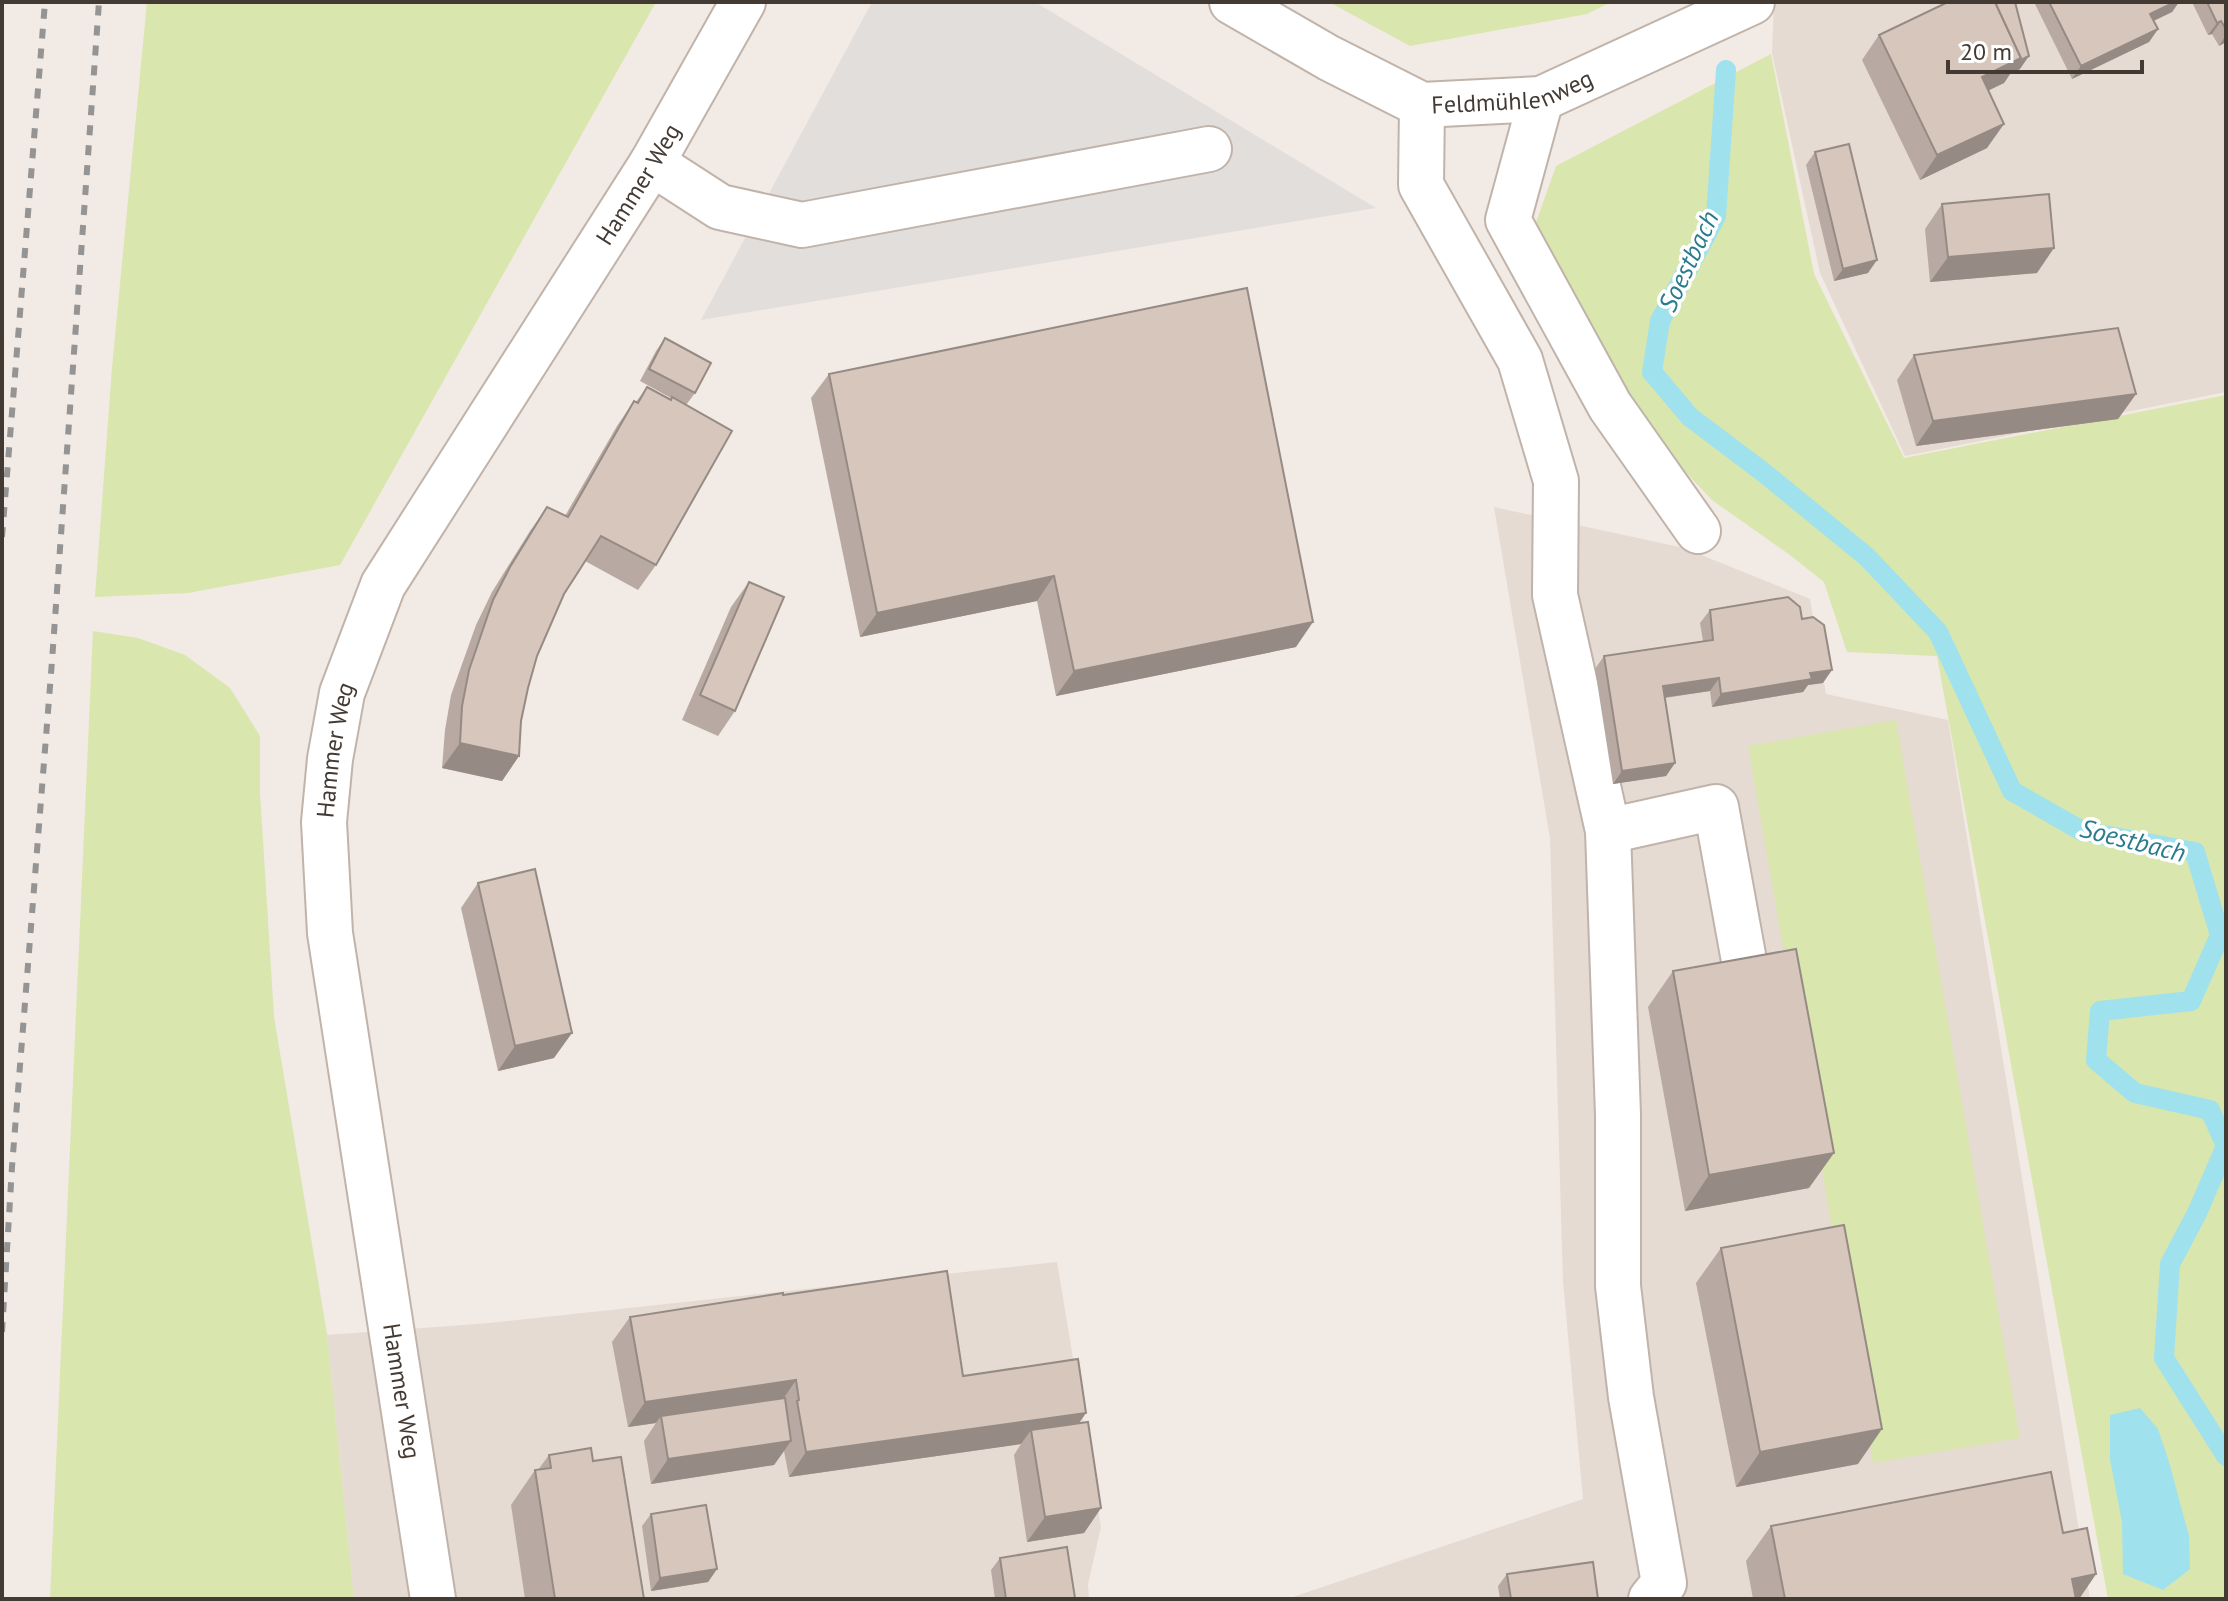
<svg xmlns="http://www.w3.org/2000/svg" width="2228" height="1601" viewBox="0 0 2228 1601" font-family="'PT Sans',sans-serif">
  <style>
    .residential { fill: #e5dbd2 }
    .green { fill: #d9e6ad }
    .parking { fill: #e2dedc }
    .water { fill: #a0e1ee }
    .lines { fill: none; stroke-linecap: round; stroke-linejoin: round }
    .stream { stroke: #a0e1ee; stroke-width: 20 }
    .minor-casing { stroke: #c0b3aa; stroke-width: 48 }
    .minor { stroke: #fff; stroke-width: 44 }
    .rail { stroke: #949494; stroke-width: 6; stroke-dasharray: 10 10; stroke-linecap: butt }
    .wall { fill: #b8aaa2 }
    .shaded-wall { fill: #968b84 }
    .building { fill: #d6c6bc; stroke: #968b84; stroke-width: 2 }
    .labels { text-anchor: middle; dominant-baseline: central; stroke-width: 7; stroke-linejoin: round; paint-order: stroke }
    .street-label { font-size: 24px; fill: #433a34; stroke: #fff }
    .water-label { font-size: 26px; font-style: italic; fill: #2a7b8e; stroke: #fff }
  </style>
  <rect width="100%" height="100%" fill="#f2eae4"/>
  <g class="residential">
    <path d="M1774,2H2226V392L1905,456L1820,273L1772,53Z"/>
    <path d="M1494,507L1684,548L1810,599L1826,694L1948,720L2090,1599H1287L1583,1499L1563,1281L1550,838Z"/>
    <path d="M1057,1262L1101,1527L1088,1584L1089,1599H354L327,1335L490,1323Z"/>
  </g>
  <g class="green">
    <path d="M147,2H656L340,565L188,593L95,597L112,368Z"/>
    <path d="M1329,2H1611L1587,14L1410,46Z"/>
    <path d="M1771,54L1814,274L1904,458L2226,395V1599H2108L1937,656L1847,652L1824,582L1790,555L1712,500L1642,426L1532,234L1556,166Z"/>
    <path d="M93,631L138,638L185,655L230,688L260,736V793L274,1017L327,1334L354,1599H50Z"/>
    <path d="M1896,720L2020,1438L1873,1463L1748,746Z"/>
  </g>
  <path class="parking" d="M872,2H1035L1376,208L701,320Z"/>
  <path class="water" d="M2140,1408L2158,1429L2169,1462L2189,1536L2190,1569L2163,1590L2123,1574L2122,1522L2110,1460V1415Z"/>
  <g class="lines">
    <path class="stream" d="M1726,70L1716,216L1660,321L1652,372L1690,417L1763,472L1867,557L1938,632L2012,791L2082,831L2195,852L2220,935L2191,1001L2100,1011L2096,1060L2135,1093L2210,1110L2226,1146L2197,1213L2170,1264L2164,1358L2226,1456"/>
    <defs>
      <g id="minor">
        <path id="s1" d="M1232,2L1329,58L1422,105L1541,99L1752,2"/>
        <path d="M1541,99L1508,220L1610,406L1698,531"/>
        <path d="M1422,105L1421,185L1520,360L1556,481L1555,595L1608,831L1716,807L1749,988"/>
        <path d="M652,163L720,207L802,225L1209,149"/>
        <path d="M1608,831L1618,1115V1286L1631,1397L1664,1583L1651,1599"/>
        <path id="s2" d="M433,1599L330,933L324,822L330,759L342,693L383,585L652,163L743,2"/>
      </g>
    </defs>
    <use href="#minor" class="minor-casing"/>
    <use href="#minor" class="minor"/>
    <g class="rail">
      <path d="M2,537L45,2"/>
      <path d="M2,1332L12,1167L52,661L99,2"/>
    </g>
  </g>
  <g class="wall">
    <path d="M2034,2H2179L2172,12L2153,21L2158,29L2149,42L2072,79Z"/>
    <path d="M2192,2H2226V42L2219,46L2212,34L2208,35Z"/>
    <path d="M1879,35L2020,69L2010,74L2004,83L1988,90L1987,148L1920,180L1862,60Z"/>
    <path d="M1815,152L1868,273L1834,281L1806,165Z"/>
    <path d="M1942,204L2037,273L1930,282L1925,229Z"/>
    <path d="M665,338L695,393L686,405L656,565L638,590L585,561L564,594L537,656L528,688L521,721L519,756L502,781L442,768L445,730L451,695L476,625L492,592L530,531L547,507L565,516L617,426L634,401L636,402L647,387L670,400L671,398L640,381L656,351Z"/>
    <path d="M1914,355L2136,394L2118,419L1916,446L1897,380Z"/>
    <path d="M829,374L1296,647L1056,696L1037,601L860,637L811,398Z"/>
    <path d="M749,582L735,711L718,736L682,720L731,607Z"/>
    <path d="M1710,610L1802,619L1823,683L1808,685L1803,692L1712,707L1710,691L1665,698L1675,763L1666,776L1613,784L1595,669L1604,656L1703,641L1700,623Z"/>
    <path d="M478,883L554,1058L498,1071L461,908Z"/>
    <path d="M1673,971L1809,1188L1685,1211L1648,1007Z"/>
    <path d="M1721,1248L1858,1464L1736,1487L1696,1283Z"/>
    <path d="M783,1295L963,1376L1086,1413L1078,1424L1101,1508L1084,1533L1027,1542L1014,1455L1021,1444L789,1477L784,1451L774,1465L651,1484L644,1441L656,1423L628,1427L612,1342L630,1317Z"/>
    <path d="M549,1455L644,1599H525L511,1505L535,1470H538Z"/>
    <path d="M651,1514L717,1569L708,1582L651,1591L642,1526Z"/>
    <path d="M1771,1526L2063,1533L2096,1574L2079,1599H1753L1746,1561Z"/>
    <path d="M1000,1558L1075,1598L1086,1599H995L991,1570Z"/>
    <path d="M1507,1574L1598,1599H1500L1498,1586Z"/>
  </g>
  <g class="shaded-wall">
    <path d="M2175,2H2179L2172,12L2141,27L2150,14Z"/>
    <path d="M2221,21L2212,34L2208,35L2217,23Z"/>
    <path d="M2158,29L2149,42L2072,79L2081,66Z"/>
    <path d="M2226,35V42L2219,46Z"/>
    <path d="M2029,56L2020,69L2010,74L2004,83L1965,102L1982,77L2021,58Z"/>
    <path d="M2004,124L1987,148L1920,180L1937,155Z"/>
    <path d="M2054,248L2037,273L1930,282L1948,257Z"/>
    <path d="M1877,260L1868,273L1834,281L1843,269Z"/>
    <path d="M2136,394L2118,419L1916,446L1933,421Z"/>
    <path d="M1054,576L1037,601L860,637L877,613Z"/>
    <path d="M1313,622L1296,647L1056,696L1074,671Z"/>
    <path d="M1832,670L1823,683L1808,685L1803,692L1712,707L1721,694L1810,673Z"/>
    <path d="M1719,678L1710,691L1654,699L1663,686Z"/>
    <path d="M460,743L519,756L502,781L442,768Z"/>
    <path d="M1675,763L1666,776L1613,784L1622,771Z"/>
    <path d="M572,1033L554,1058L498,1071L515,1046Z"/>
    <path d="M1834,1153L1809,1188L1685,1211L1709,1175Z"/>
    <path d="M796,1380L779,1405L661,1416L656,1423L628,1427L645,1402Z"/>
    <path d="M1086,1413L1069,1437L1031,1430L1021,1444L789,1477L806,1452Z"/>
    <path d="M1882,1429L1858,1464L1736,1487L1760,1452Z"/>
    <path d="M791,1441L774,1465L651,1484L668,1459Z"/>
    <path d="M1101,1508L1084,1533L1027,1542L1045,1517Z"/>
    <path d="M717,1569L708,1582L651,1591L660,1578Z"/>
    <path d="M2096,1574L2079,1599H2058L2072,1579Z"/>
  </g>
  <g class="building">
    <path d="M1948,2H1995L2021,58L1982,77L2004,124L1937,155L1879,35Z"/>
    <path d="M1995,2H2015L2029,56L2019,61L2021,58Z"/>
    <path d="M2049,2H2175L2150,14L2158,29L2081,66Z"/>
    <path d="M2207,2H2226V29L2221,21L2217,23Z"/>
    <path d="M1849,144L1877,260L1843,269L1815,152Z"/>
    <path d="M2049,194L2054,248L1948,257L1942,204Z"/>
    <path d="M1247,288L1313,622L1074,671L1054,576L877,613L829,374Z"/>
    <path d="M2118,328L2136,394L1933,421L1914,355Z"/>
    <path d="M665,338L711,363L695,393L649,369Z"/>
    <path d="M647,387L671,400L672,397L732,431L656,565L601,536L582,566L564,594L537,656L528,688L521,721L519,756L460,743L462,706L469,670L493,600L510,567L547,507L568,517L634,401L638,403Z"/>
    <path d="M749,582L784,597L735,711L700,695Z"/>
    <path d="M1788,597L1800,607L1802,619L1813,617L1824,625L1832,670L1810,673L1812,679L1721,694L1719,678L1663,686L1675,763L1622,771L1604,656L1713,640L1710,610Z"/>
    <path d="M535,869L572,1033L515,1046L478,883Z"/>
    <path d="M1796,949L1834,1153L1709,1175L1673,971Z"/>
    <path d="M1844,1225L1882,1429L1760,1452L1721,1248Z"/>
    <path d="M947,1271L963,1376L1078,1359L1086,1413L806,1452L797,1401L799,1400L796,1380L645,1402L630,1317L783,1293V1295Z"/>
    <path d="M785,1398L791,1441L668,1459L661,1416Z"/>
    <path d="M1088,1422L1101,1508L1045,1517L1031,1430Z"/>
    <path d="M591,1448L593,1461L621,1457L644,1599H555L535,1470L551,1468L549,1455Z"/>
    <path d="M2051,1472L2063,1533L2087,1528L2096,1574L2072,1579L2076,1599H1785L1771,1526Z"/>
    <path d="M706,1505L717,1569L660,1578L651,1514Z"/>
    <path d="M1067,1547L1075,1598L1006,1599L1000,1558Z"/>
    <path d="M1593,1562L1598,1599H1511L1507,1574Z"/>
  </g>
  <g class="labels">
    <g class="street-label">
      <text stroke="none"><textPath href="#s1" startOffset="308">Feldmühlenweg</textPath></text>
      <text stroke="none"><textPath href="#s2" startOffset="1506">Hammer Weg</textPath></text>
      <text stroke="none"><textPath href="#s2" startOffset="858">Hammer Weg</textPath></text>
      <text transform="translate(402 1391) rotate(81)">Hammer Weg</text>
    </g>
    <g class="water-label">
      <text transform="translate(1688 261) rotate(-65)">Soestbach</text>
      <text transform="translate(2133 840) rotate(14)">Soestbach</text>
    </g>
  </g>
  <rect width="2228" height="1601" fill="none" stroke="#433a34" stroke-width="8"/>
  <path d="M1948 60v12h194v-12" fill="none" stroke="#433a34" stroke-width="4"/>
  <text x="1960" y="60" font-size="24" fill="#433a34" stroke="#ffffff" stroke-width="6" paint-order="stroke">20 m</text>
</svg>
